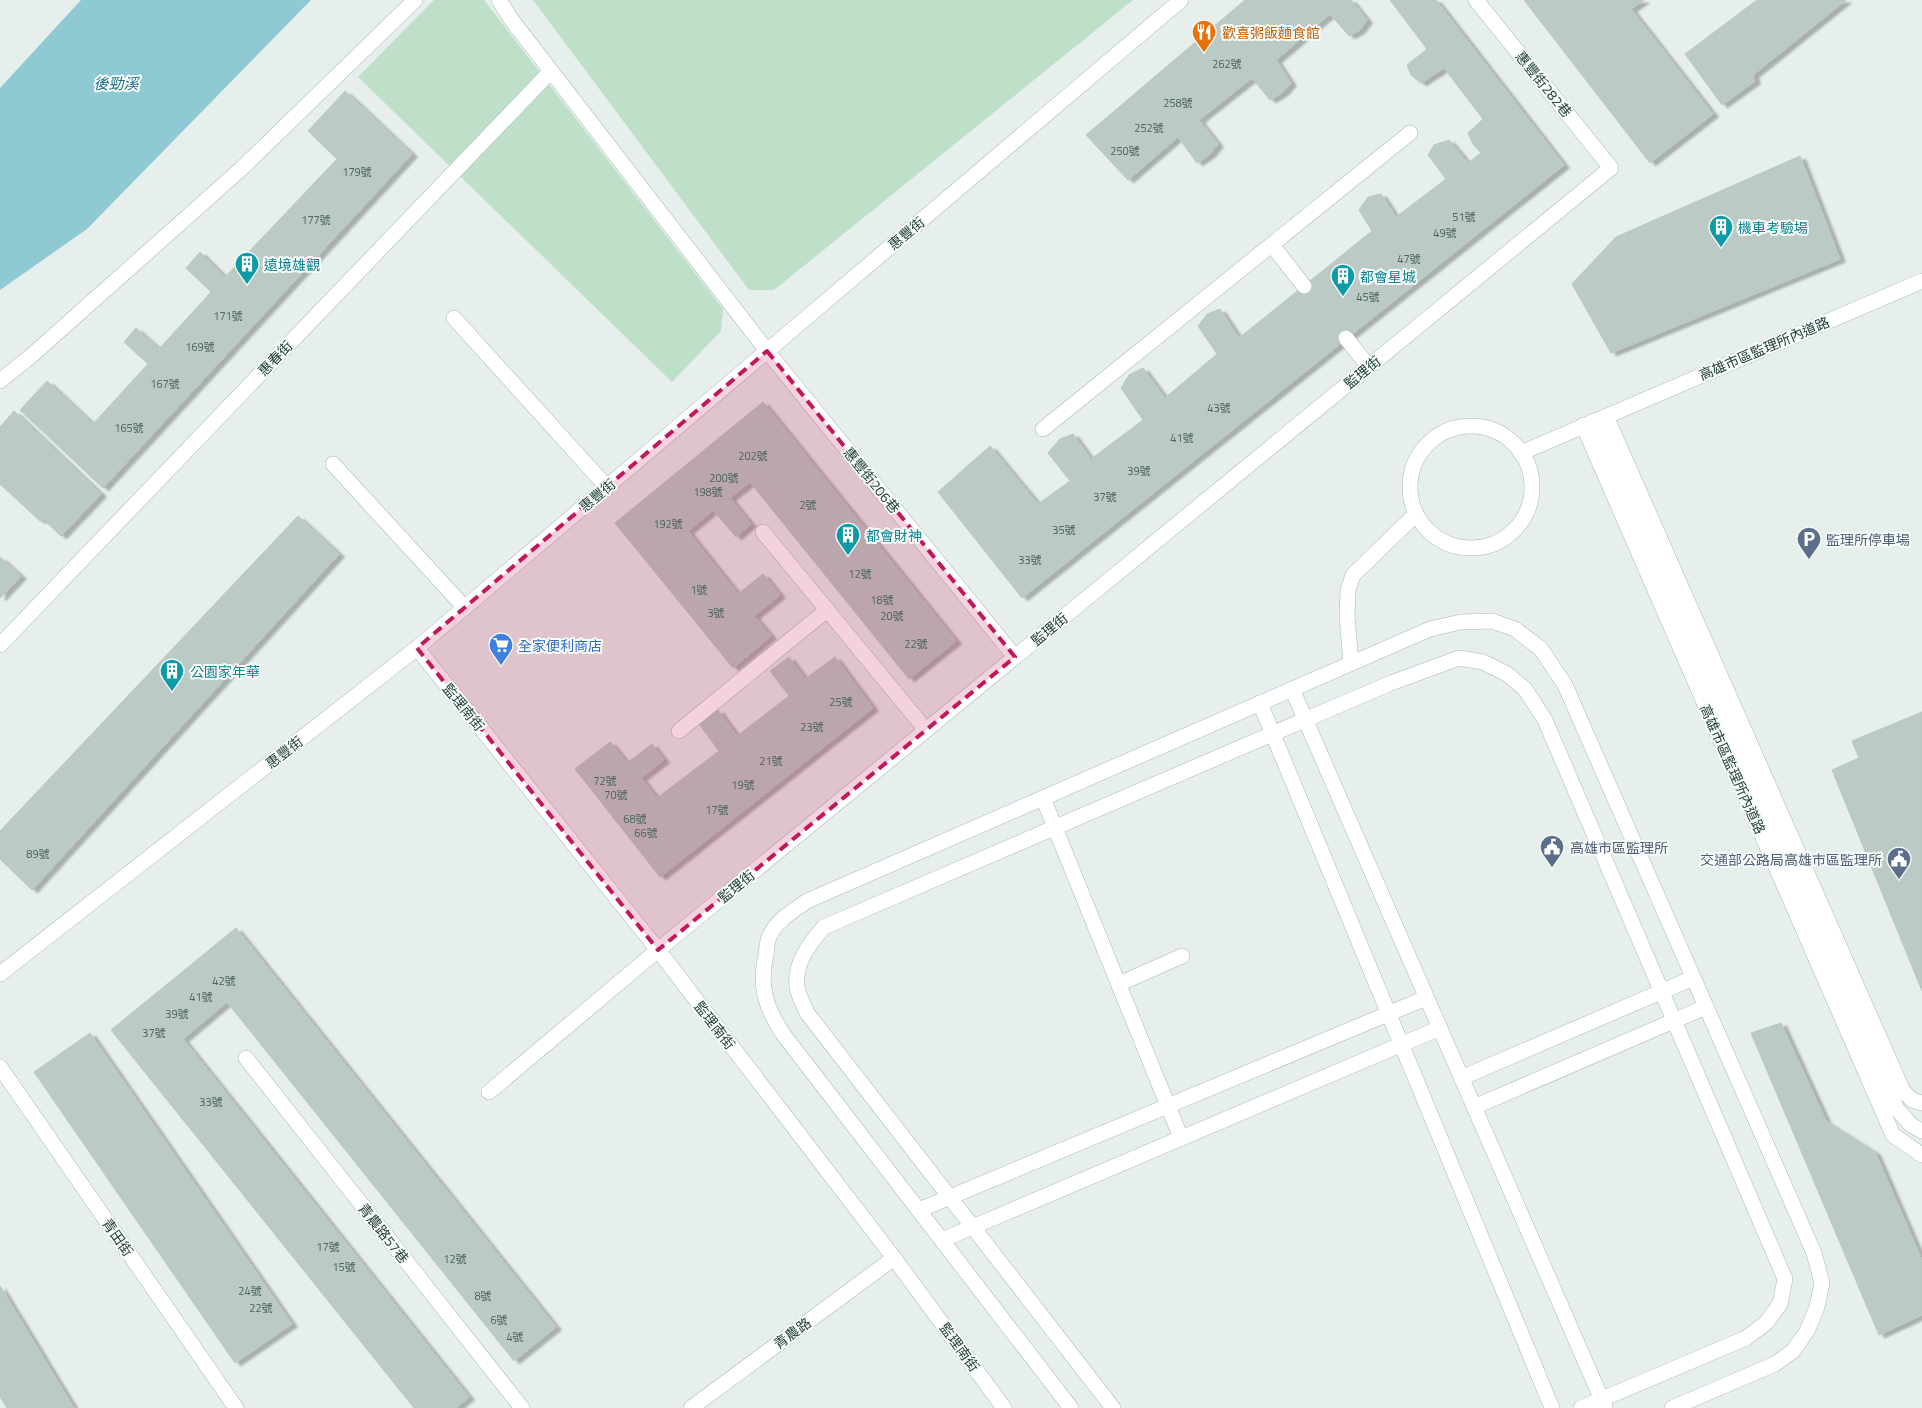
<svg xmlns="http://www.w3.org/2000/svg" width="1922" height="1408" viewBox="0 0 1922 1408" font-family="'Titillium Web','Noto Sans TC',sans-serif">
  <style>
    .green { fill: #bfe0c8 }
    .water { fill: #8ec9d4 }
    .building { fill: #bbcac4; stroke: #b8c9c2; filter: url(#shadow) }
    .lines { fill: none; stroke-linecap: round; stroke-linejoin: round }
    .lane-casing { stroke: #a8b8b2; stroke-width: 16 }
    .street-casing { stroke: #a8b8b2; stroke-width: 16 }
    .lane { stroke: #fff; stroke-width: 15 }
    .street { stroke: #fff; stroke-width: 15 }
    .marked { fill: #c2185b; fill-opacity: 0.2; stroke: #c2185b; stroke-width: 4; stroke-dasharray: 10 6; stroke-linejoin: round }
    .labels { text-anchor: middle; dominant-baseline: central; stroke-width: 4; stroke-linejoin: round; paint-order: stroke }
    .number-label { font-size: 11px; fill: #4a645c }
    .food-label { font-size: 14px; fill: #c56008; stroke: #f7fbf9; text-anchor: start }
    .street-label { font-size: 14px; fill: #24423a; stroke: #f7fbf9 }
    .culture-label { font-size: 14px; fill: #0d838f; stroke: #f7fbf9; text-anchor: start }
    .service-label { font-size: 14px; fill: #4e5e75; stroke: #f7fbf9; text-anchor: start }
    .shop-label { font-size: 14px; fill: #366cbe; stroke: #f7fbf9; text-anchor: start }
    .water-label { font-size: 15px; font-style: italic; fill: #1c6f80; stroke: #f7fbf9 }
  </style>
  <defs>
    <filter id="shadow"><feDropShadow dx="5.5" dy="3" stdDeviation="1" flood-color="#0004"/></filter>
  </defs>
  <rect width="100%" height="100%" fill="#e6efeb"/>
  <g class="green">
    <path d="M434,0H484L723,309L721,331L672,382L358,77Z"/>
    <path d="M533,0H1133L774,290H749Z"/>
  </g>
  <path class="water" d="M81,0H311L87,229L0,290V88Z"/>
  <g class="building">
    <path d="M1245,0H1351L1367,20L1360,30L1349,36L1330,14L1276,60L1291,83L1282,93L1270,100L1252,78L1199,120L1218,144L1209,155L1197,163L1178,137L1128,180L1086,135Z"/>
    <path d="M1390,0H1436L1564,165L1022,598L938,492L990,446L1038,504L1070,481L1048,453L1060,439L1073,434L1091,459L1143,420L1121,388L1129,375L1143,368L1165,398L1217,354L1198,326L1207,314L1220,309L1239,338L1372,231L1359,210L1368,197L1381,194L1396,217L1446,179L1428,155L1434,145L1449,140L1468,163L1481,153L1473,144L1468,133L1483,119L1444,68L1421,83L1411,75L1407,65L1427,49Z"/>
    <path d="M1524,0H1644L1631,9L1713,114L1650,163Z"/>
    <path d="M1757,0H1846L1753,75L1755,81L1722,105L1685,54Z"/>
    <path d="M345,91L412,154L103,488L20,410L47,381L93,424L148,364L124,342L136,328L159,349L211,292L186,268L200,252L225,277L337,159L308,131Z"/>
    <path d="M1800,156L1840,259L1611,353L1572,284L1616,237Z"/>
    <path d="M763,402L956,641L909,679L750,482L730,498L751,524L736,537L713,510L688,531L738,594L763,574L780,595L754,616L771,636L733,668L615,523Z"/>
    <path d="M14,411L101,494L61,536L42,518L40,521L0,484V427Z"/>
    <path d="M298,516L339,554L32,890L0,859V831Z"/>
    <path d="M0,557L21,576L0,598Z"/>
    <path d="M789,657L805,679L835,657L873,708L660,877L575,769L610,742L627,763L652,744L664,760L641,778L657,798L719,751L699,724L718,710L737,736L789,696L770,671Z"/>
    <path d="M1922,712V991L1832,770L1859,758L1852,741Z"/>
    <path d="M236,928L556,1327L514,1361L227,1002L183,1039L469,1397L456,1408H414L111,1030Z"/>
    <path d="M1781,1023L1826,1121L1875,1152L1922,1260V1315L1879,1335L1751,1033Z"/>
    <path d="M90,1033L292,1324L235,1363L34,1072Z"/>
    <path d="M0,1286L74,1408H7L0,1397Z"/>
  </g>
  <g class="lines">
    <defs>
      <g id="lane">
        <path d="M1272,245L1304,286"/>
        <path d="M454,318L607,487"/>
        <path d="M1346,338L1369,367"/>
        <path d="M1606,416L1903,1091L1912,1100L1922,1103"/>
        <path d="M1593,421L1897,1109L1911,1125L1922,1131"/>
        <path d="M1583,425L1893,1135L1922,1155"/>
        <circle cx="1471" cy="487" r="61"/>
        <path d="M1043,429L1410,133"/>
        <path d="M1521,453L1922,281"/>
        <path d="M333,464L465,608"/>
        <path d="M763,532L926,730"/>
        <path d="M1351,663L1347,616L1348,590L1353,575L1416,514"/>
        <path d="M1292,689L1605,1407"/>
        <path d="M1260,703L1552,1408"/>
        <path d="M679,731L827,610"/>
        <path d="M1043,798L1181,1138"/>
        <path d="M1119,984L1182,956"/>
        <path d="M1461,1078L1693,978"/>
        <path d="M1474,1107L1706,1007"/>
        <path d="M919,1210L1426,998"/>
        <path d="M942,1240L1440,1028"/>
        <path d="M1071,1408L783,1034C765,1006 759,987 766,954C767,948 767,940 770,935C778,919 793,911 807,901L1430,629L1461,622L1492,621L1515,629L1541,649L1565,685L1814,1253L1822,1283L1817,1307L1807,1331L1793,1351L1775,1364L1672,1408"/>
        <path d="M1113,1408L807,1013C804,1005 798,995 797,987C794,963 810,943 824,927L1323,712L1391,683L1459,658L1483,662L1507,674L1525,689L1545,720L1785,1279L1780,1304L1766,1323L1746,1338L1581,1408"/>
      </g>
      <g id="street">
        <path d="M499,0L511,19L767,351L1015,657"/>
        <path d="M0,381L31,356L241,169L415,0"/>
        <path d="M0,645L551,71"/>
        <path d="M417,648L658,950L894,1258L1004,1408"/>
        <path d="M0,974L417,648L1181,0"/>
        <path d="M246,1058L522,1408"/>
        <path d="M0,1067L236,1408"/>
        <path d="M489,1092L658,950L1611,168L1476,0"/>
        <path d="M691,1408L894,1258"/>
      </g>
    </defs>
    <use href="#lane" class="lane-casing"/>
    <use href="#street" class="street-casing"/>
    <use href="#lane" class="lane"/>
    <use href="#street" class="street"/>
  </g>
  <path class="marked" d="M767,351L1015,657L658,950L417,648Z"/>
  <defs>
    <symbol id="restaurant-pin" viewBox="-11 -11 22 30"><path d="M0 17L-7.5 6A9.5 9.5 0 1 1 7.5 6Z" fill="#e8710a" stroke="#f7fbf9"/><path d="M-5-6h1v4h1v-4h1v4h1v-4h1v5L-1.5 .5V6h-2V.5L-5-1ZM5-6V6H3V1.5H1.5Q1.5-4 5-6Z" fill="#fff"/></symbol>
    <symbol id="building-pin" viewBox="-11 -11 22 30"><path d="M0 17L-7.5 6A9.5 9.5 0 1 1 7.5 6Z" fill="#0f9aa8" stroke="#f7fbf9"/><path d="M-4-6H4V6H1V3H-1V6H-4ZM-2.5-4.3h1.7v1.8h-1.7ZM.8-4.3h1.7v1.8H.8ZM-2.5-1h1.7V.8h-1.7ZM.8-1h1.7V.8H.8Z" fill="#fff"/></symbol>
    <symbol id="parking-pin" viewBox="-11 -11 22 30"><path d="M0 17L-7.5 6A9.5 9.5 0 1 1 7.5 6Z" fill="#5c6f8a" stroke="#f7fbf9"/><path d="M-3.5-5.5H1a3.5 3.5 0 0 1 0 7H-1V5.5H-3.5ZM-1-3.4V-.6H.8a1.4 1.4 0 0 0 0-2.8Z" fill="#fff"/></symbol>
    <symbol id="supermarket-pin" viewBox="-11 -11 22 30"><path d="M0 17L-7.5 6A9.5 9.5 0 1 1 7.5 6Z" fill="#3f7fe0" stroke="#f7fbf9"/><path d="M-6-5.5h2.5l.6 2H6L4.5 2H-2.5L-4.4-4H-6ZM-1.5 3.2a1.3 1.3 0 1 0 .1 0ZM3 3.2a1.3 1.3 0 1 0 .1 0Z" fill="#fff"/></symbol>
    <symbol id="civic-pin" viewBox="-11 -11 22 30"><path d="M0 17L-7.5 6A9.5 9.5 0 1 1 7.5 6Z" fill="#5c6f8a" stroke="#f7fbf9"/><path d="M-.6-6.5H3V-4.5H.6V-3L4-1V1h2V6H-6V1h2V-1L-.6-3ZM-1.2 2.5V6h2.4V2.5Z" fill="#fff"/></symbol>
  </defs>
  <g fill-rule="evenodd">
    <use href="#restaurant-pin" x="1190" y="18" width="28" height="38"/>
    <use href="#building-pin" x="1707" y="213" width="28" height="38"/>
    <use href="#building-pin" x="233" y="250" width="28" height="38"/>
    <use href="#building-pin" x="1329" y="262" width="28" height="38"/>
    <use href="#building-pin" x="834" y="521" width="28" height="38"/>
    <use href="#parking-pin" x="1795" y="525" width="28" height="38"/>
    <use href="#supermarket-pin" x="487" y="631" width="28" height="38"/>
    <use href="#building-pin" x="158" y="657" width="28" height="38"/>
    <use href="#civic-pin" x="1538" y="833" width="28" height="38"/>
    <use href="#civic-pin" x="1885" y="845" width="28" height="38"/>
  </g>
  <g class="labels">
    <g class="number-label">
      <text x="1227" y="64">262號</text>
      <text x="1178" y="103">258號</text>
      <text x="1149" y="128">252號</text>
      <text x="1125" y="151">250號</text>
      <text x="357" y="172">179號</text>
      <text x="1464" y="217">51號</text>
      <text x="316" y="220">177號</text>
      <text x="1445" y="233">49號</text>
      <text x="1409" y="259">47號</text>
      <text x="1368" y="297">45號</text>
      <text x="228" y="316">171號</text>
      <text x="200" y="347">169號</text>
      <text x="165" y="384">167號</text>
      <text x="1219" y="408">43號</text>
      <text x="129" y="428">165號</text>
      <text x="1182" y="438">41號</text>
      <text x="753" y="456">202號</text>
      <text x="1139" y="471">39號</text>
      <text x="724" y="478">200號</text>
      <text x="708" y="492">198號</text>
      <text x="1105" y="497">37號</text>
      <text x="808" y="505">2號</text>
      <text x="668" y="524">192號</text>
      <text x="1064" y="530">35號</text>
      <text x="1030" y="560">33號</text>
      <text x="860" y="574">12號</text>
      <text x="699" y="590">1號</text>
      <text x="882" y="600">18號</text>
      <text x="716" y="613">3號</text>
      <text x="892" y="616">20號</text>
      <text x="916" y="644">22號</text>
      <text x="841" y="702">25號</text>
      <text x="812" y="727">23號</text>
      <text x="771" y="761">21號</text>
      <text x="605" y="781">72號</text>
      <text x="743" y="785">19號</text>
      <text x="616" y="795">70號</text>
      <text x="717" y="810">17號</text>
      <text x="635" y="819">68號</text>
      <text x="646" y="833">66號</text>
      <text x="38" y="854">89號</text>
      <text x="224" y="981">42號</text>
      <text x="201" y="997">41號</text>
      <text x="177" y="1014">39號</text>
      <text x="154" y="1033">37號</text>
      <text x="211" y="1102">33號</text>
      <text x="328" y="1247">17號</text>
      <text x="455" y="1259">12號</text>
      <text x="344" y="1267">15號</text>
      <text x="250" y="1291">24號</text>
      <text x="483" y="1296">8號</text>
      <text x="261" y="1308">22號</text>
      <text x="499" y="1320">6號</text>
      <text x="515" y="1337">4號</text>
    </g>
    <g class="food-label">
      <text x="1222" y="32">歡喜粥飯麵食館</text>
    </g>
    <g class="street-label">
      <text transform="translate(1544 84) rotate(51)">惠豐街282巷</text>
      <text transform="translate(906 233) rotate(-40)">惠豐街</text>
      <text transform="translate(1764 348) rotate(-23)">高雄市區監理所內道路</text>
      <text transform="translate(275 358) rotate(-46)">惠春街</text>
      <text transform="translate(1362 372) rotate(-39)">監理街</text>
      <text transform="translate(872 480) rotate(51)">惠豐街206巷</text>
      <text transform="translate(597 495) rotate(-40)">惠豐街</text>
      <text transform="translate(1049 629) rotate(-39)">監理街</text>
      <text transform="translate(464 707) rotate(51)">監理南街</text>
      <text transform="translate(284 752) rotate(-38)">惠豐街</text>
      <text transform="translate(1733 769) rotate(66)">高雄市區監理所內道路</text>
      <text transform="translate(736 886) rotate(-39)">監理街</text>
      <text transform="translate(715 1025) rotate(52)">監理南街</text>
      <text transform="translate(384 1233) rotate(52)">青農路57巷</text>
      <text transform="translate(118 1237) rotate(55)">青田街</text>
      <text transform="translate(792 1333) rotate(-36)">青農路</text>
      <text transform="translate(960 1347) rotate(54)">監理南街</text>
    </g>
    <g class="culture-label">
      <text x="1738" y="227">機車考驗場</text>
      <text x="264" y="264">遠境雄觀</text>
      <text x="1360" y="276">都會星城</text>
      <text x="866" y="535">都會財神</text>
      <text x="190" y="671">公園家年華</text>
    </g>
    <g class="service-label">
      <text x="1826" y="539">監理所停車場</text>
      <text x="1570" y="847">高雄市區監理所</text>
      <text x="1882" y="859" text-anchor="end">交通部公路局高雄市區監理所</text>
    </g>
    <g class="shop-label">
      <text x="518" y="645">全家便利商店</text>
    </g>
    <g class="water-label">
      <text x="116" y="83">後勁溪</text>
    </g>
  </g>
</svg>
